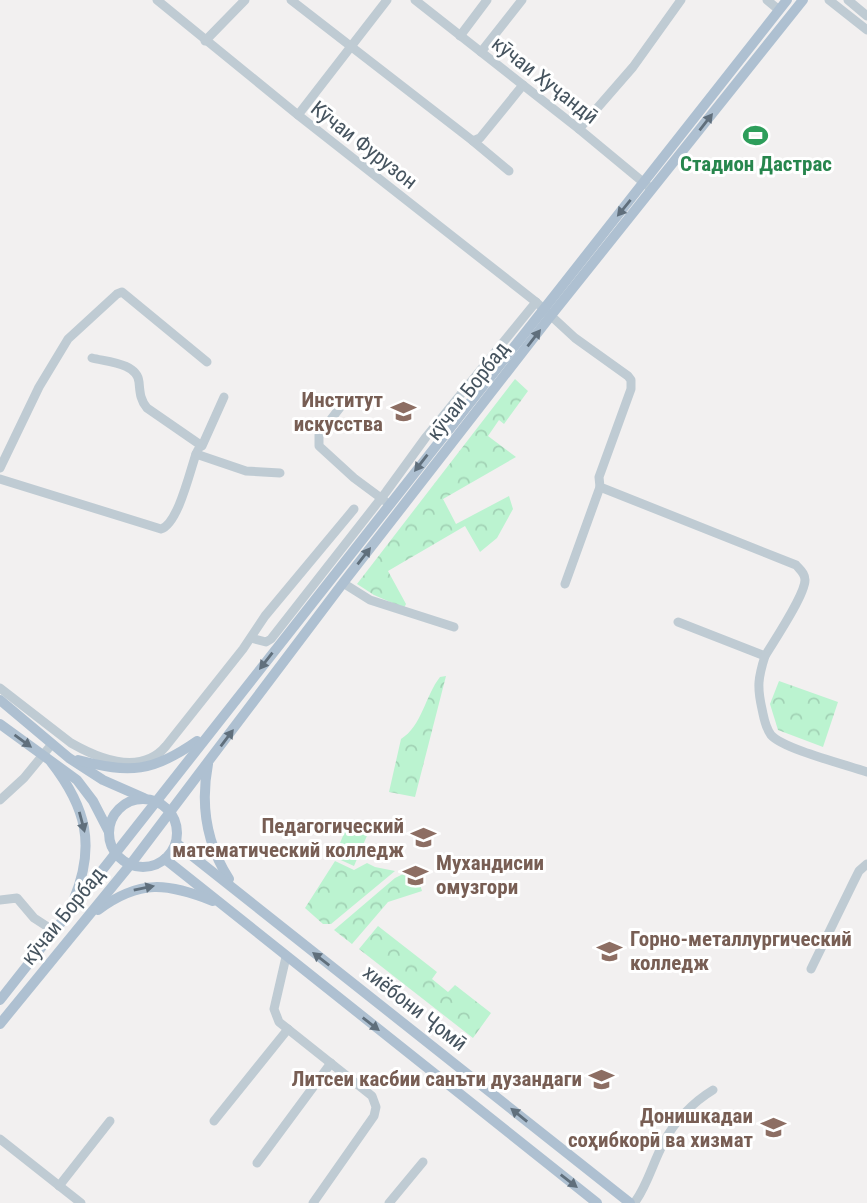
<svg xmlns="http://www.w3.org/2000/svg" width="867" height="1203" viewBox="0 0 867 1203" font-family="'Roboto Condensed',sans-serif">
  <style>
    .forest { fill: url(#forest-crowns) }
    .pitch { fill: #bbf3d0 }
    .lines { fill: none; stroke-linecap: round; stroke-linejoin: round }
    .minor { stroke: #bfcbd3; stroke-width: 9 }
    .major { stroke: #aec0d1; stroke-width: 10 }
    .oneway { fill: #606f7c }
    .labels { text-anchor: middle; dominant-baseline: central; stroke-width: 6; stroke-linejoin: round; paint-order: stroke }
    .street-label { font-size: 21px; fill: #46545f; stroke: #fff }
    .leisure-label { font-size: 21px; font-weight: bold; fill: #27864d; stroke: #fff }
    .education-label { font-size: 21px; font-weight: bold; fill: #785e54; stroke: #fff; text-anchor: end }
  </style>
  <defs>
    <pattern id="forest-crowns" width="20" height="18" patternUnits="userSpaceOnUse" patternTransform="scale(1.75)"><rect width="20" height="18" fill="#bbf3d0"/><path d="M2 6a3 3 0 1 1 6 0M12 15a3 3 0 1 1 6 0" fill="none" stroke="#a2d2b5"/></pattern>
  </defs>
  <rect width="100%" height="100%" fill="#f2f0f0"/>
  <g class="forest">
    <path d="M515,379L528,391L504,424L499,420L488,436L516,457L443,499L456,524L509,496L513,509L497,538L480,552L465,526L388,571L406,604L404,608L374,595L357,584Z"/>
    <path d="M446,676L415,797L389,792L401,739C422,726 425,696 440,677Z"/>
    <path d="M779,681L838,702L823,747L778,730L770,704Z"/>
    <path d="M335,861L354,870L367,863L375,867L395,871L331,924H323L305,908Z"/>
    <path d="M409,871L416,872L422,891L388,902L352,944L334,930L395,878Z"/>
    <path d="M378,926L437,972L432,979L448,992L455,985L491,1013L473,1038L359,949Z"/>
  </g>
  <path class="pitch" d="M349,822L369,831L354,866L334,857Z"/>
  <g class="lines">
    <g class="minor">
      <path d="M157,0L298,115L536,302L575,338L628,376L631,380V389L599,477L600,487L796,565C800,570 805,573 805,580C805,595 774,641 765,656L678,622"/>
      <path d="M291,0L473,141L480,138L523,85"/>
      <path d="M415,0L579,129L649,187"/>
      <path d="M767,0L779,10"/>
      <path d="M829,0L867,30"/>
      <path d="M848,0L867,16"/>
      <path d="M460,36L487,0"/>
      <path d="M205,41L245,0"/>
      <path d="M481,52L522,0"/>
      <path d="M298,115L387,0"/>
      <path d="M579,129L633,67L681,0"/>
      <path d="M473,141L509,171"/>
      <path d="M92,358C108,362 137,363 139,382C140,392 140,400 147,408L202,446L224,397"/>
      <path d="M345,401L319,435V446L354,478L385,501"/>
      <path d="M198,450L196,454L246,471L280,473"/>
      <path d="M0,468L39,387L68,339L117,294L122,292L207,362"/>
      <path d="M0,479L161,529C178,524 190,471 196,454"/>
      <path d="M343,583L370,600L454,627"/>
      <path d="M565,584L600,487"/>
      <path d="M251,638L266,642L271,639L386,492L426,437L536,302"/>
      <path d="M765,656C758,678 757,687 762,709C764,718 765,727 771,735C783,749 847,765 867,772"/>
      <path d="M0,688L71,743C99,759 141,776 166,746L243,649L265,616L354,509"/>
      <path d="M0,800L24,778L52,744"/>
      <path d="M0,900L17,898L34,918L54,931"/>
      <path d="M286,957L274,1009L279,1022L372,1096L376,1107L374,1116L313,1203"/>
      <path d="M811,969L853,883L859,871L867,864"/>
      <path d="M214,1121L288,1029"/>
      <path d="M0,1139L81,1203"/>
      <path d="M257,1163L331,1063"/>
      <path d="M59,1186L110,1121"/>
      <path d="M635,1202C648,1184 653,1162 664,1142C674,1122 693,1102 713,1090"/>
      <path d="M389,1203L423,1162"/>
    </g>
    <g class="major">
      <path d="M0,700L69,758L103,780L144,798"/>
      <path d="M0,724L77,780L93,801L109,832"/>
      <path d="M78,760C130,774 153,772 197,741"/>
      <path d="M51,762C86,807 96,845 74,899"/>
      <path d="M208,764C200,806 206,843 229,879"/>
      <circle cx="143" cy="833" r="34"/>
      <path d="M176,843L630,1203"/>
      <path d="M165,859L597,1203"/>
      <path d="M98,910C140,879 167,883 213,901"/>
      <path d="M0,1000L787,0"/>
      <path d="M0,1024L130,865L343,583L549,318L803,0"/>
    </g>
  </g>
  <defs><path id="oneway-solid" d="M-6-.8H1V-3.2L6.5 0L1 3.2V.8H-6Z" transform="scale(1.75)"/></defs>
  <g class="oneway">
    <use href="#oneway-solid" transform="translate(706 122) rotate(-52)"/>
    <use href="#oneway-solid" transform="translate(624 208) rotate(129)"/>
    <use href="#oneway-solid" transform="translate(534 338) rotate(-52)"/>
    <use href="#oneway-solid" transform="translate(421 463) rotate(128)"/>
    <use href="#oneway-solid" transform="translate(364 556) rotate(-52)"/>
    <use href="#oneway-solid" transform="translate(266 661) rotate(128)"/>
    <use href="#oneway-solid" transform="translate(227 738) rotate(-53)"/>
    <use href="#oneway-solid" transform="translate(23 741) rotate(36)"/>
    <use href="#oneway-solid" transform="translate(82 822) rotate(75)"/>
    <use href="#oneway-solid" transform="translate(144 888) rotate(-12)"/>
    <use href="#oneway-solid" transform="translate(321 959) rotate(-142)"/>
    <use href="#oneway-solid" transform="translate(371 1024) rotate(38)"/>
    <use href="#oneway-solid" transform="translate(519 1115) rotate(-141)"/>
    <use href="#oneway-solid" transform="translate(569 1181) rotate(38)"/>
  </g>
  <defs>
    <symbol id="stadium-bare" viewBox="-9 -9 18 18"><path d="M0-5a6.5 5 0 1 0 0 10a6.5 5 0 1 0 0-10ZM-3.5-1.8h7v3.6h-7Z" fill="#2e9e5b" stroke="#fff" stroke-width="2.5" paint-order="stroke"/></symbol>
    <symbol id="university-bare" viewBox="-9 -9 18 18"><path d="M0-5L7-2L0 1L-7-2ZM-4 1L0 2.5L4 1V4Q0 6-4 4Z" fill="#8d6e63" stroke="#fff" stroke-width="2.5" paint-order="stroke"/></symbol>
  </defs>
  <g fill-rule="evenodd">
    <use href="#stadium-bare" x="738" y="118" width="35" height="35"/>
    <use href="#university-bare" x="386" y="394" width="35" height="35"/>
    <use href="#university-bare" x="406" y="820" width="35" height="35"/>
    <use href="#university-bare" x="398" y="858" width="35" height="35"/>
    <use href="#university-bare" x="592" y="934" width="35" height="35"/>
    <use href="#university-bare" x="584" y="1062" width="35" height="35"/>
    <use href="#university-bare" x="756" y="1110" width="35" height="35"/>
  </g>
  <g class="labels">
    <g class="street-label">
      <text transform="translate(545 80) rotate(38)">кӯчаи Хуҷандӣ</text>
      <text transform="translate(364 145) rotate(38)">Кӯчаи Фурузон</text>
      <text transform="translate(468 391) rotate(-52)">кӯчаи Борбад</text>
      <text transform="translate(63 916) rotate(-51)">кӯчаи Борбад</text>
      <text transform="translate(415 1008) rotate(38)">хиёбони Ҷомӣ</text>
    </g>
    <g class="leisure-label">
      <text x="756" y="164">Стадион Дастрас</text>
    </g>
    <g class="education-label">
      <text x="383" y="400">Институт<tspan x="383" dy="24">искусства</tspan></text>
      <text x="404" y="826">Педагогический<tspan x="404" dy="24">математический колледж</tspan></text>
      <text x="436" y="863" text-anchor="start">Мухандисии<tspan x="436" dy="24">омузгори</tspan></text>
      <text x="630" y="939" text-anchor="start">Горно-металлургический<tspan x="630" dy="24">колледж</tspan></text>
      <text x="582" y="1079">Литсеи касбии санъти дузандаги</text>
      <text x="753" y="1116">Донишкадаи<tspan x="753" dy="24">соҳибкорӣ ва хизмат</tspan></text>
    </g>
  </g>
</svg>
